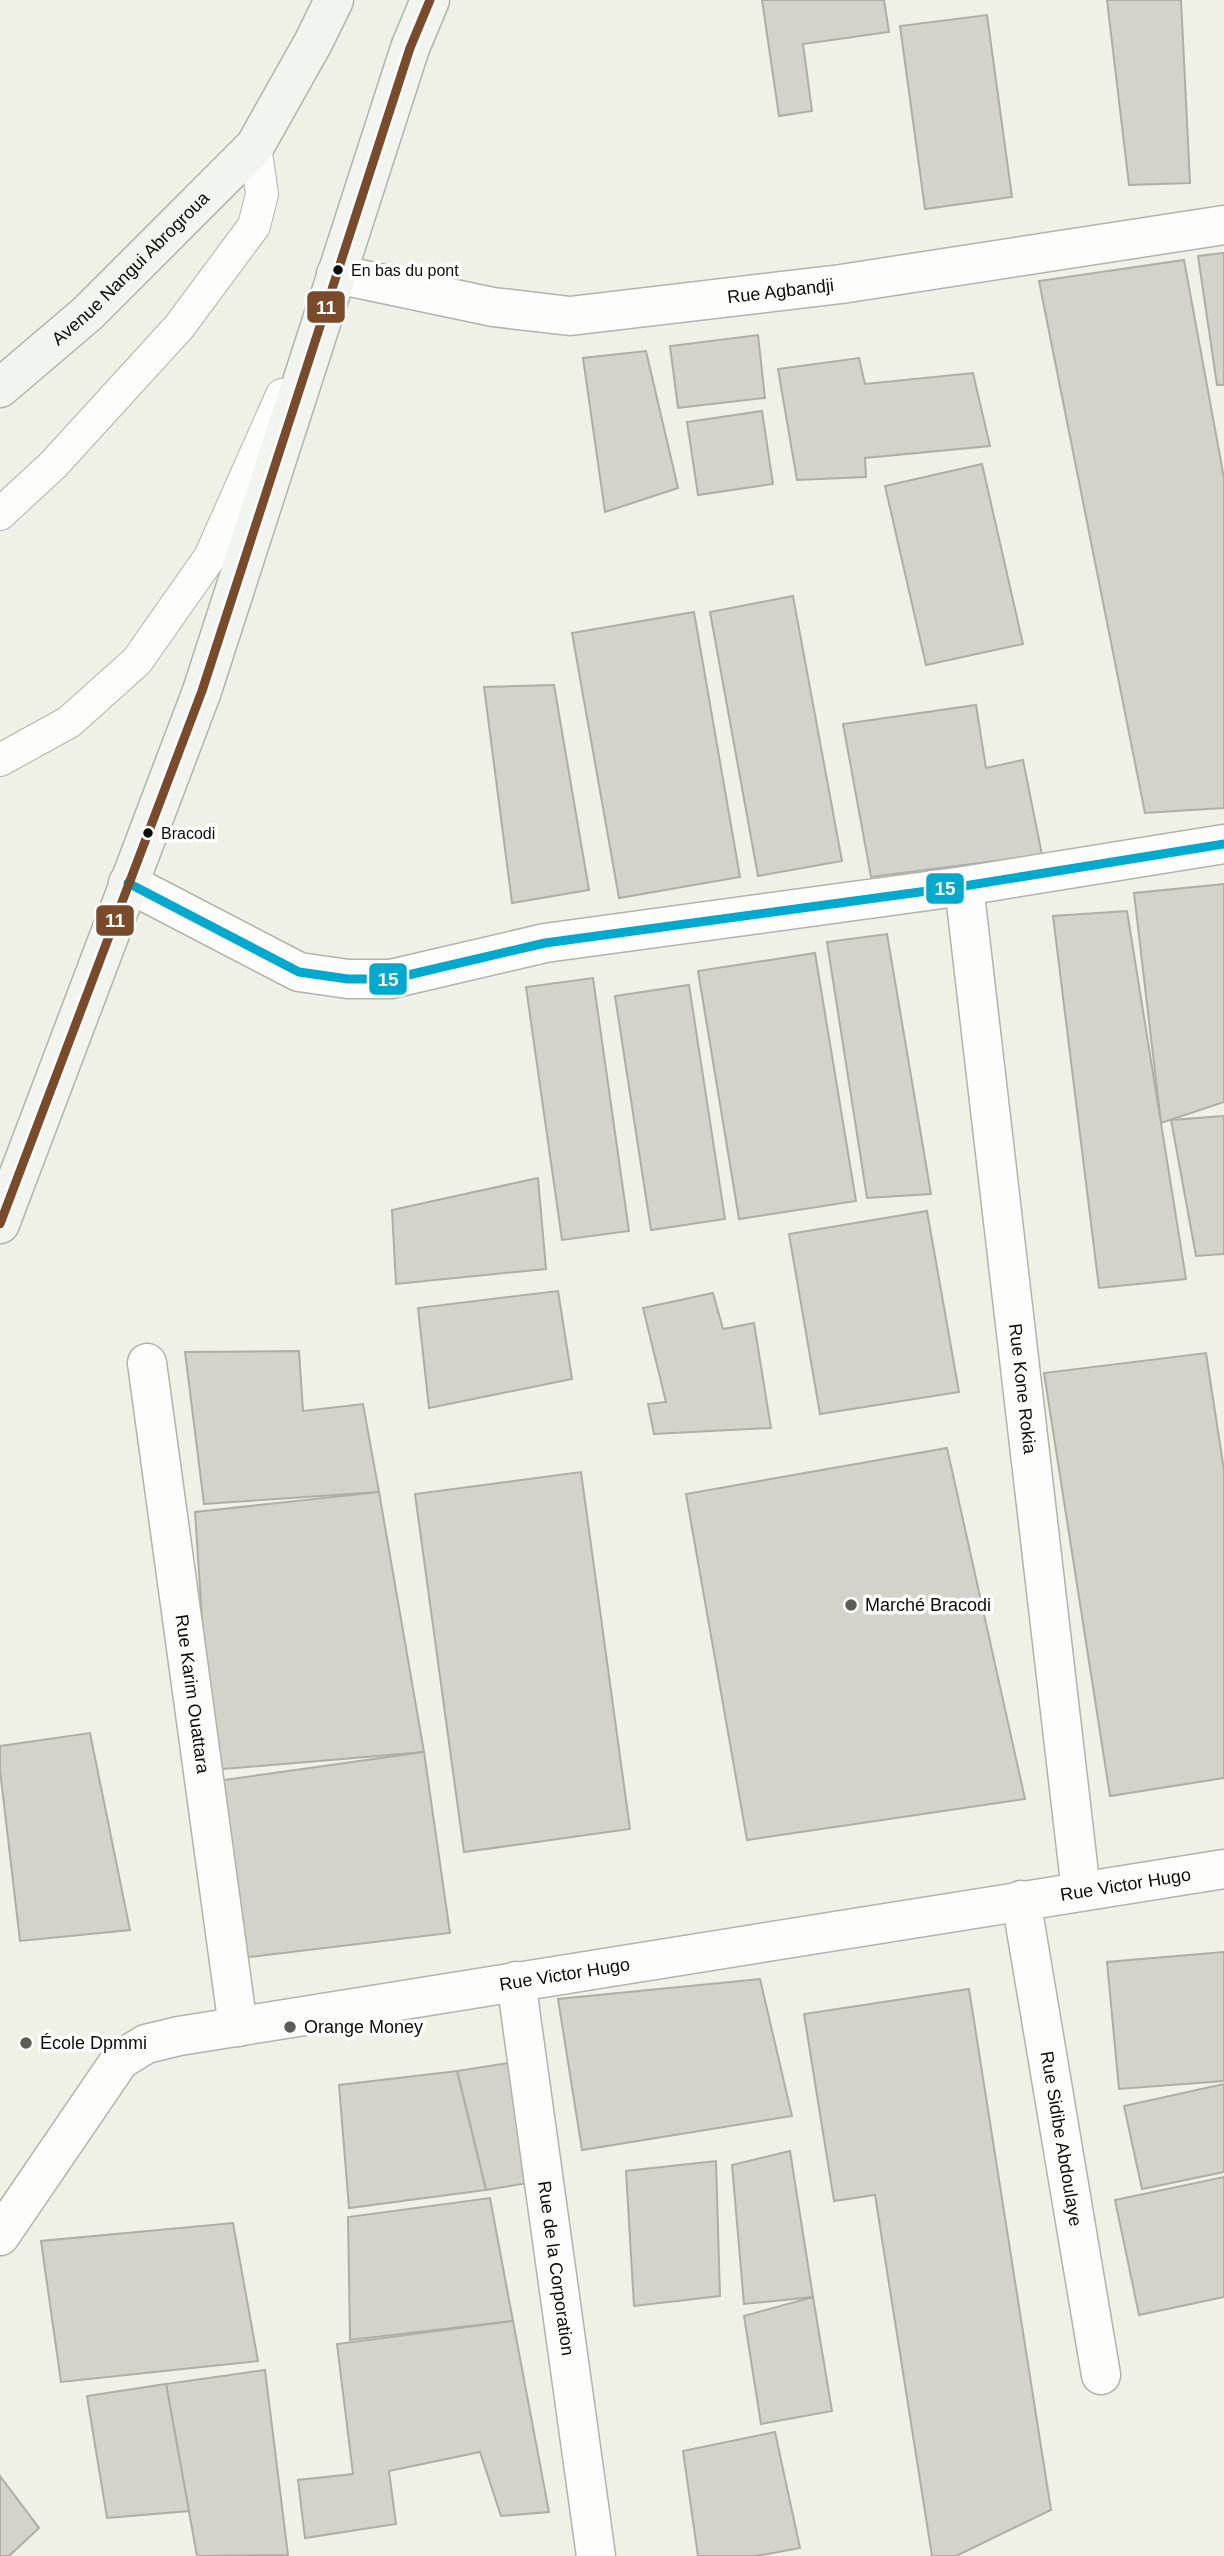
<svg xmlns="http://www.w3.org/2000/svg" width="1224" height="2556" viewBox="0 0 1224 2556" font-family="Helvetica,sans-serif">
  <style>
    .building { fill: #d3d3cb; stroke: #aeada6; stroke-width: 2 }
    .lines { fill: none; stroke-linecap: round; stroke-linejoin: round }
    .service-casing { stroke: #b1b3ac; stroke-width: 34 }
    .minor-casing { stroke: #b1b3ac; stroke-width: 41 }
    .secondary-casing { stroke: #b1b3ac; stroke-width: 41 }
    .service { stroke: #fdfdfb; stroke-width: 32 }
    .minor { stroke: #fdfdfb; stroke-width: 38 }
    .secondary { stroke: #f2f4f0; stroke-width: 38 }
    .bus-1-casing { stroke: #fff; stroke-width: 14 }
    .bus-2-casing { stroke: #fff; stroke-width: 14 }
    .bus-1 { stroke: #00a9ce; stroke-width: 9 }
    .bus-2 { stroke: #7a4b2a; stroke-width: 9 }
    .bus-dot { fill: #0d0e08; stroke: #fff; stroke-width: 2.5 }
    .poi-dot { fill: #5c5d56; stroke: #fff; stroke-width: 2.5 }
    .labels { text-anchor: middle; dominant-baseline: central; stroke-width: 7; stroke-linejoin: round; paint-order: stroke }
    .bus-label { font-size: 16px; fill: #0d0e08; stroke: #fff; text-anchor: start }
    .street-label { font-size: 18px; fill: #0d0e08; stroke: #fff }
    .poi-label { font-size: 18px; fill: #0d0e08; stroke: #fff; text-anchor: start }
    .line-badge { stroke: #fff; stroke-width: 2.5 }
    .badge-label { font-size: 19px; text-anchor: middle; font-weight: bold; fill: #fff }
  </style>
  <rect width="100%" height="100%" fill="#eff1e7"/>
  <g class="building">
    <path d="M762,0H884L889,32L803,44L812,111L779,116Z"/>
    <path d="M1107,0H1181L1190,183L1129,185Z"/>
    <path d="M987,15L1012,197L925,209L900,26Z"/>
    <path d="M1224,253V385H1217L1198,256Z"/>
    <path d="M1184,260L1224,478V808L1145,813L1039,281Z"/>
    <path d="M758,335L765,398L678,408L670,346Z"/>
    <path d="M646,351L678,488L605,512L583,358Z"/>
    <path d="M859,358L865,384L973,373L990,446L865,458L866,477L797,480L778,369Z"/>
    <path d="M762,411L773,484L698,495L687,422Z"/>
    <path d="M982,464L1023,644L926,665L885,486Z"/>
    <path d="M793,596L842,861L758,876L710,612Z"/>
    <path d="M694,612L740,877L619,898L572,633Z"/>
    <path d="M554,685L589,890L512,903L484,687Z"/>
    <path d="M976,705L986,768L1023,760L1042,855L871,877L843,724Z"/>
    <path d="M1224,884V1102L1161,1123L1134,893Z"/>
    <path d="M1127,911L1186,1279L1099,1288L1053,916Z"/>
    <path d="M887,934L931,1194L867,1198L827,942Z"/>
    <path d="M815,953L856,1201L739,1219L698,971Z"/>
    <path d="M593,978L629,1231L562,1240L526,987Z"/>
    <path d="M689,985L725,1219L651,1230L615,996Z"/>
    <path d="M1224,1116V1254L1196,1256L1171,1120Z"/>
    <path d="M538,1178L546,1269L396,1284L392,1210Z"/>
    <path d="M927,1211L959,1392L820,1414L789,1234Z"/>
    <path d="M558,1291L572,1379L429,1408L418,1308Z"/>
    <path d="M713,1293L723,1329L754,1323L771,1428L654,1434L648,1404L666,1402L643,1308Z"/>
    <path d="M299,1351L303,1411L363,1404L379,1492L204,1504L185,1352Z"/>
    <path d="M1206,1353L1224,1470V1778L1110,1796L1044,1373Z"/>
    <path d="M947,1448L1025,1799L747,1840L686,1494Z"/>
    <path d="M581,1472L630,1829L464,1852L415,1494Z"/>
    <path d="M379,1492L424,1752L212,1770L195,1512Z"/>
    <path d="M90,1733L130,1930L20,1941L0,1770V1746Z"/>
    <path d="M424,1752L450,1933L233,1959L210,1782Z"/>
    <path d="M1224,1952V2081L1119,2089L1107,1962Z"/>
    <path d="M760,1979L792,2116L582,2150L558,1999Z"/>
    <path d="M969,1989L1051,2510L956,2556H932L875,2195L834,2201L804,2014Z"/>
    <path d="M515,2062L540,2181L486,2190L457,2071Z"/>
    <path d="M457,2071L486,2190L349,2208L339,2085Z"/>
    <path d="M1224,2084V2172L1142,2189L1124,2106Z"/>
    <path d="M790,2151L813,2297L744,2304L732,2165Z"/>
    <path d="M716,2161L720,2296L634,2306L626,2171Z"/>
    <path d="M1224,2177V2297L1139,2315L1115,2200Z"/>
    <path d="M490,2198L513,2321L350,2340L348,2217Z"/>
    <path d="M233,2223L258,2361L61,2382L41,2241Z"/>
    <path d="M813,2297L832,2411L761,2424L744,2316Z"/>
    <path d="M513,2321L549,2512L501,2516L480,2452L389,2471L396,2524L305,2538L298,2480L353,2474L337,2344Z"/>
    <path d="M265,2370L288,2555L197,2556L166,2384Z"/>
    <path d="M166,2384L189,2511L107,2518L87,2396Z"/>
    <path d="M775,2432L800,2548L756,2556H698L683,2451Z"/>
    <path d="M0,2476L39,2528L9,2556H0Z"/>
  </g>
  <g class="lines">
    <defs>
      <g id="service">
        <path d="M0,514L53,465L179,327L254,226L262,194L255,146"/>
        <path d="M0,760L69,722L137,661L210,557L282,395"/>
      </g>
      <g id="minor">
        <path id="s1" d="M336,274L493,307L570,316L841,284L1224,225"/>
        <path d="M128,883L299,972L348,979H391L545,943L964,886L1224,844"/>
        <path id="s2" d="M964,886L1081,1891"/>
        <path id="s3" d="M147,1363L238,2027"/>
        <path id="s4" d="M1021,1900L1101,2375"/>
        <path id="s5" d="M516,1981L596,2556"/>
        <path id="s6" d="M0,2236L120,2060L146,2044L179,2036L1224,1869"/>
      </g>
      <g id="secondary">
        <path id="s7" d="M0,388L88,313L255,146L314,41L334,0"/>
        <path d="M0,1224L202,691L410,48L430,0"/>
      </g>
    </defs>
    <use href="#service" class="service-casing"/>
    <use href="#minor" class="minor-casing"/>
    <use href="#secondary" class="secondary-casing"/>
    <use href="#service" class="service"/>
    <use href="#minor" class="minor"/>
    <use href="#secondary" class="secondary"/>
    <defs>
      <path id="bus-1" d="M128,883L299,972L348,979H391L545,943L964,886L1224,844"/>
      <path id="bus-2" d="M0,1224L202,691L410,48L430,0"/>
    </defs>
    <use href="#bus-1" class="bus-1-casing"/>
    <use href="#bus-2" class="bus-2-casing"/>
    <use href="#bus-1" class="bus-1"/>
    <use href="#bus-2" class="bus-2"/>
  </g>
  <g class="bus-dot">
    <circle cx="338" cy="270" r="6"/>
    <circle cx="148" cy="833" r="6"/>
  </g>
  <g class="poi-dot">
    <circle cx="851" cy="1605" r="7"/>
    <circle cx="290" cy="2027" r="7"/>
    <circle cx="26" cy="2043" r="7"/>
  </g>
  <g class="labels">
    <g class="bus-label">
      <text x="351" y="270">En bas du pont</text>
      <text x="161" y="833">Bracodi</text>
    </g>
    <g class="street-label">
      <text stroke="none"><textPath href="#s7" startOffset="177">Avenue Nangui Abrogroua</textPath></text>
      <text stroke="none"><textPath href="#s1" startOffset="450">Rue Agbandji</textPath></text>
      <text stroke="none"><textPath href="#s2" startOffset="506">Rue Kone Rokia</textPath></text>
      <text stroke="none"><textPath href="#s3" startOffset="334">Rue Karim Ouattara</textPath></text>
      <text stroke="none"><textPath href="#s6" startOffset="1236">Rue Victor Hugo</textPath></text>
      <text stroke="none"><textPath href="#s6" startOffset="668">Rue Victor Hugo</textPath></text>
      <text stroke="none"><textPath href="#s4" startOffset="242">Rue Sidibe Abdoulaye</textPath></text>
      <text stroke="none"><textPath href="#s5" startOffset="290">Rue de la Corporation</textPath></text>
    </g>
    <g class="poi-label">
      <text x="865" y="1605">Marché Bracodi</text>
      <text x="304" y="2027">Orange Money</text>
      <text x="40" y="2043">École Dpmmi</text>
    </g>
  </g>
  <g class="line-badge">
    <rect x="306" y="290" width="40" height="34" rx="7" fill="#7a4b2a"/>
    <rect x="925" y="872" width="40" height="33" rx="7" fill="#00a9ce"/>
    <rect x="95" y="904" width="40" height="33" rx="7" fill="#7a4b2a"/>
    <rect x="368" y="962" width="40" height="34" rx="7" fill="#00a9ce"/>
  </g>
  <g class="badge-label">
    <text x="326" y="314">11</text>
    <text x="945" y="895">15</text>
    <text x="115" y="927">11</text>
    <text x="388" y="986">15</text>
  </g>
</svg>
